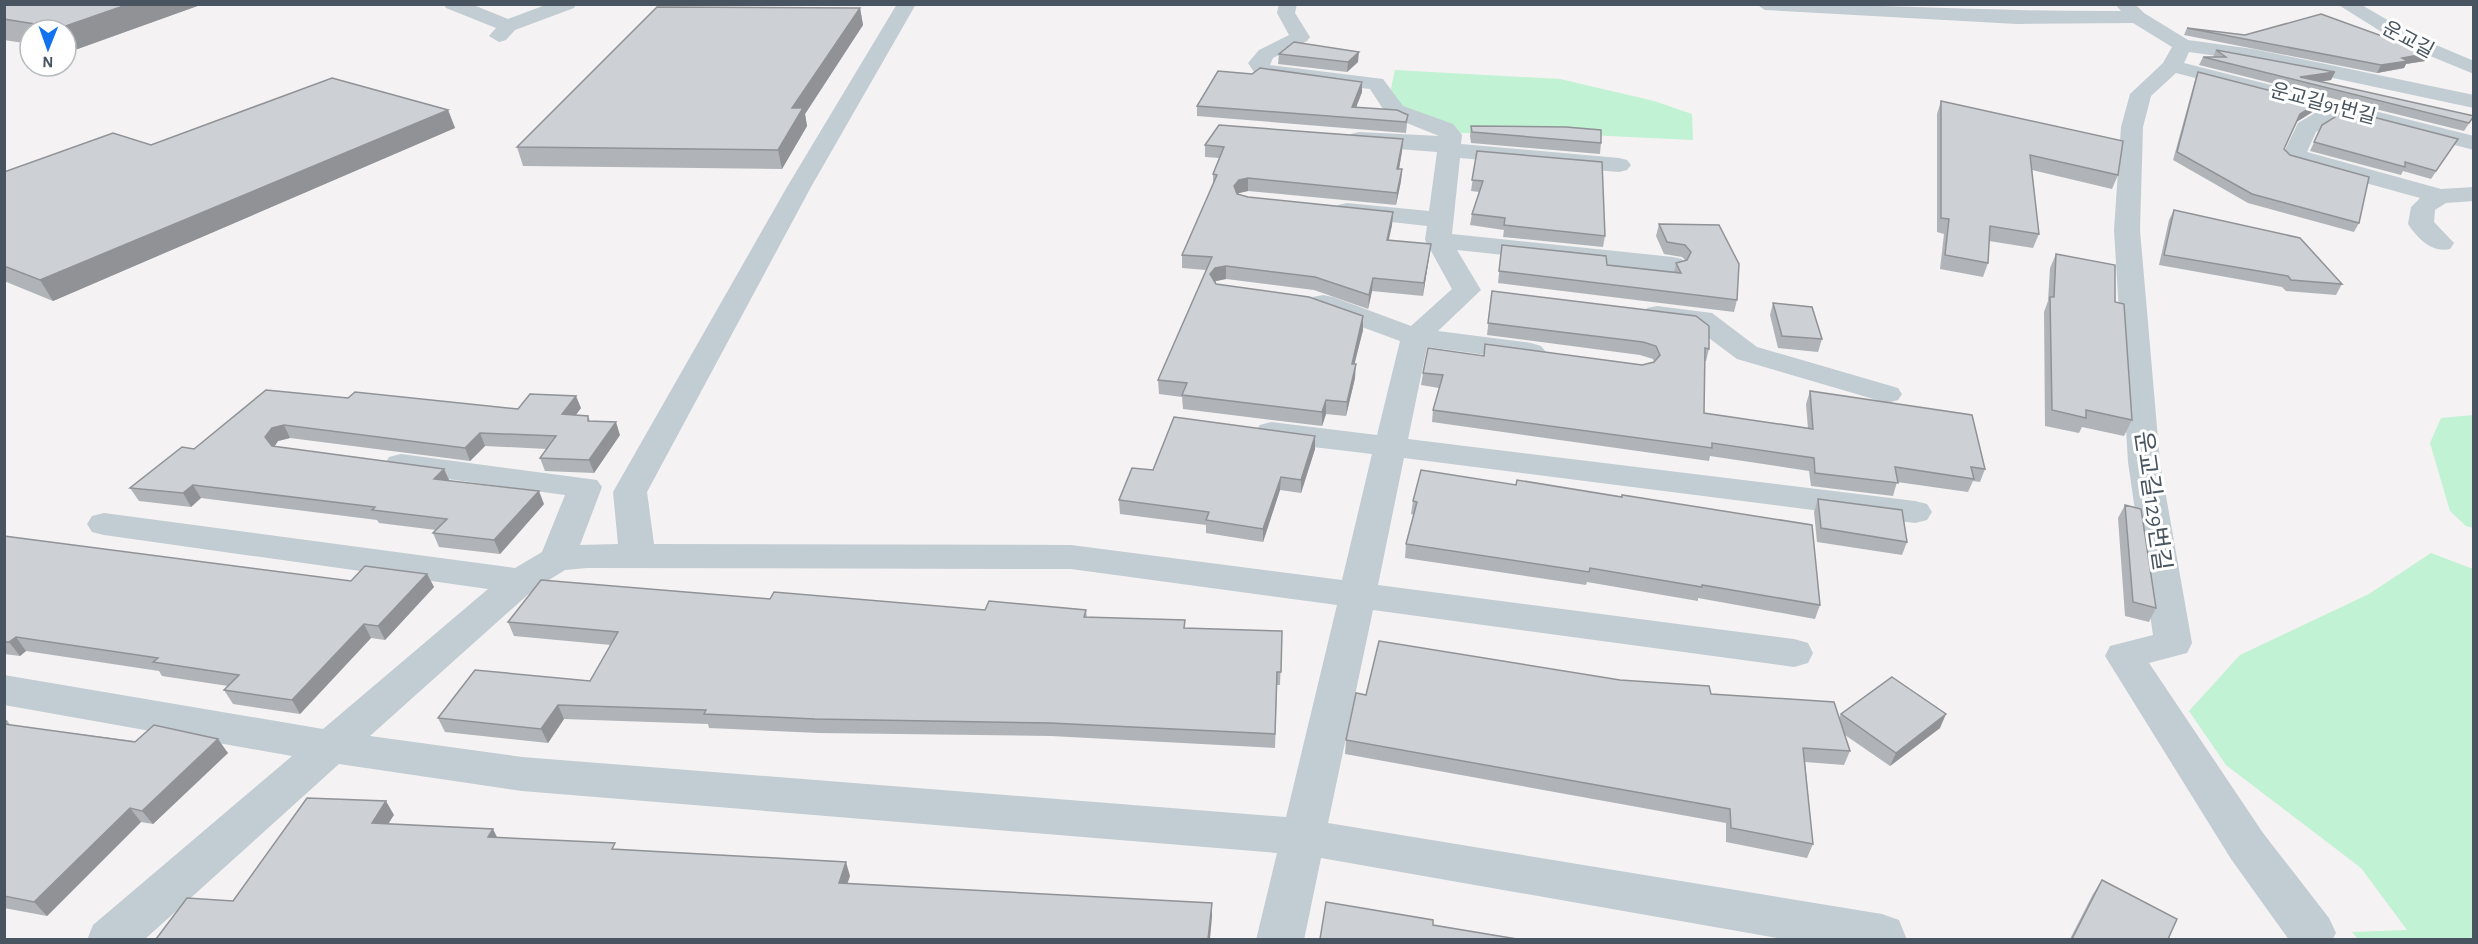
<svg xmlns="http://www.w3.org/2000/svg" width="2478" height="944" viewBox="0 0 2478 944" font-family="'Alegreya Sans','Noto Sans KR',sans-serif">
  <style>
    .green { fill: #c0f2d3 }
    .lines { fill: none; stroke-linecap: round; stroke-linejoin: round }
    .minor { fill: #c2ccd3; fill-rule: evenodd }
    .wall { fill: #b0b4b8 }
    .shaded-wall { fill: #909296 }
    .building { fill: #cdd1d6; stroke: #909296; stroke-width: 1.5 }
    .labels { text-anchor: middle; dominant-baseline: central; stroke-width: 6; stroke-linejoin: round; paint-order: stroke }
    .far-street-label { font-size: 20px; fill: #485560; stroke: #fff }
    .street-label { font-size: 24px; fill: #485560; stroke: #fff }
  </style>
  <rect width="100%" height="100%" fill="#f4f2f2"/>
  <g class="green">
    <path d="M1395,70L1560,79L1654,101L1692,114L1693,140L1567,134L1461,133L1407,110L1390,93Z"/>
    <path d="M2473,415H2474L2473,528L2466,526L2450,511L2430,443L2441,418Z"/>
    <path d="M2431,553L2473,569V939H2358L2352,932L2407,930L2361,868L2226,765L2189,711L2240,655L2369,594Z"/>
  </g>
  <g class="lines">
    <g class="minor">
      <path d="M444,4H471L508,19L548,4H576L574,8L515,30L506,40L499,42L489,36L496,28L446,8Z"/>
      <path d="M897,4H916L811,187L647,492L654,544L1071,545L1342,580L1372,454L1271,442L1260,439L1255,432L1260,425L1271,422L1377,435L1400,341L1313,309L1309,303L1313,297L1323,295L1333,297L1411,326L1452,289L1425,240L1427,226L1347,217L1338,215L1335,210L1338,205L1347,203L1429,211L1437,152L1359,146L1351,144L1348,139L1351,134L1359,132L1439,136L1387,115L1370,89L1263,77L1256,75L1248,63L1259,50L1289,35L1277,13L1279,4H1297L1295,13L1310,37L1307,41L1273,58L1270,65L1383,79L1403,106L1453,124L1462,135L1461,144L1619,158L1627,160L1631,165L1627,170L1619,172L1460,158L1452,234L1673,257L1682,259L1686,265L1682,271L1673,273L1457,250L1481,290L1438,331L1531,343L1541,346L1546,352L1541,358L1531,361L1427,347L1408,439L1915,501L1927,504L1932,512L1927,520L1915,523L1404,458L1378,585L1794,639L1808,643L1813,653L1808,663L1794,667L1373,610L1328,823L1882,914L1899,920L1907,940H1789L1321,858L1304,940H1256L1277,853L522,791L339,764L144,940H87L93,925L292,756L4,705V675L323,729L488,589L104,535L92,532L87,524L92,516L104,513L515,568L542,552L565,495L389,471L385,464L389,457L401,454L597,480L602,487L580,545L618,544L613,492L787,187ZM587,568L1071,569L1337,605L1286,817L522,757L370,736L533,590L565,570Z"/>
      <path d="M1756,4C1878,4 1999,12 2121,11L2115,4H2135L2144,13L2188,40L2253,49L2474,95V108L2253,61L2189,52L2184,63L2474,136V150L2341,116L2316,132L2307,152L2441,189L2474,187V201L2446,203L2435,210L2434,222L2454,243L2450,249C2432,253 2418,239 2408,224L2411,207L2420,198L2286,161L2282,156L2298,123L2320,110L2176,73L2151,96L2143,127L2140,230L2160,462L2192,643L2187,653L2149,663L2263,833L2329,918L2336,933L2332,940H2289L2231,859L2105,656L2110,646L2153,635L2128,462L2114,230L2121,127L2130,94L2163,63L2172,47L2133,23L2017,24L1765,10Z"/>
      <path d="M2337,4H2360L2415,36L2474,61V74L2401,44Z"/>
      <path d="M1657,306L1712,313L1757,347L1898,388L1902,394L1898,400L1887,403L1737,359L1694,327L1647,320L1643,314L1647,308Z"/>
    </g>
  </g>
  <g class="wall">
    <path d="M4,4H203L72,51L66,50V30H30V44L4,40Z"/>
    <path d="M860,8L863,25L805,114L807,126L782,169L523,166L517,147Z"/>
    <path d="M2187,28L2245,35L2429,53L2425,61L2406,64L2404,68L2377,73L2184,35Z"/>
    <path d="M2216,50L2335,72L2331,80L2320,82L2474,116L2464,131L2199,65L2203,57H2213Z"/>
    <path d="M1279,54L1358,62L1347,72L1278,64Z"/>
    <path d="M2198,72L2318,103L2314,111L2297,122L2284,149L2359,223L2354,232L2248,203L2173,160L2195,80Z"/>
    <path d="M1362,92L1356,107L1408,115L1406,133L1197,116V106Z"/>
    <path d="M1941,101L2118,175L2112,189L2032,170L2039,234L2033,248L1989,241L1988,263L1983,277L1940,269L1944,234L1937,232V114Z"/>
    <path d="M448,110L455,128L53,301L4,281V172L151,145Z"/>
    <path d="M2322,125L2458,139L2431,179L2403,171L2401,175L2310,151Z"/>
    <path d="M1471,126L1601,143L1600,154L1471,143L1470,136Z"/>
    <path d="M1403,139L1402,151L1399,169H1402L1401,181L1396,205L1248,191L1239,193L1238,194L1248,197L1393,212L1392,225L1388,240L1431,244L1423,296L1372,291L1368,309L1314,290L1226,279L1216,281L1214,282L1216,284L1363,330L1354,364L1355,378L1346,416L1326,414L1322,426L1183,409L1182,397L1159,394L1158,380L1206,270L1182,268V255L1213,185V174L1219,158L1205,157V145Z"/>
    <path d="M1477,151L1605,236L1603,247L1503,237L1504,230L1470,225L1472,214L1479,192L1471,191Z"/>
    <path d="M2174,210L2342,284L2336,295L2286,291L2282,287L2159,265L2169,220Z"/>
    <path d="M1659,224L1719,225L1737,300L1734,312L1498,283L1502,245L1607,265L1674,273L1676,263L1686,261L1682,257L1664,254L1656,236Z"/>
    <path d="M2056,254L2115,302L2132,420L2124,436L2082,427L2079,433L2045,426L2044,312L2048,301L2050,268Z"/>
    <path d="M1492,291L1709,349L1706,361H1705L1704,413L1808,429L1806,404L1810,391L1985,469L1980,482L1973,481L1968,492L1897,482L1893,496L1811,486L1809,471L1710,456L1709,461L1432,422L1433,410L1439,388L1421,385L1423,373L1484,356L1642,365L1654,362L1653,359L1640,355L1487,335Z"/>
    <path d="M1773,303L1822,339L1818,352L1778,348L1770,315Z"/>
    <path d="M348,398L518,409L581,408L576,415L588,416L590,421L620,435L594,473L545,471L540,458L547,449L485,446L470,461L290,438L278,441L274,447L449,481L544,504L500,554L439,547L433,533L436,530L379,523L377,520L201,498L191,507L139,501L130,488L194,449Z"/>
    <path d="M1315,449L1301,493L1280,490L1263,542L1206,533V525L1120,514L1119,500L1153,470Z"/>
    <path d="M1818,499L1907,542L1902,555L1817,542L1814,512Z"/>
    <path d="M1413,501L1820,605L1815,619L1698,598V601L1587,582L1586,585L1405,558L1406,544L1414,515L1411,514Z"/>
    <path d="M2125,505L2156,608L2149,622L2125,616L2118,518Z"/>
    <path d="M4,536L351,581L427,574L434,587L385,640L371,638L300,714L233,704L224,690L228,686L162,676L159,671L26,651L20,656L4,654Z"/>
    <path d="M770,599L985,610H1086L1087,617L1185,628L1282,631L1280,685H1277L1275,748L1051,736L819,733L709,728L708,724L564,719L548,743L445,732L438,718L590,681L611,645L514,636L508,622Z"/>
    <path d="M1620,680L1711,694L1839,718L1841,714L1940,728L1890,766L1845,735L1850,751L1844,765L1805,762L1813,844L1807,858L1726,842V823L1345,754L1346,740L1366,695Z"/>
    <path d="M4,720H7L10,725L228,753L153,824L141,822L47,916L4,908Z"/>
    <path d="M2102,880L2168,939H2070L2093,894Z"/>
  </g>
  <g class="shaded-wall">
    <path d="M129,4H203L72,51L66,40V30H61L60,28Z"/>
    <path d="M860,8L863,25L805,114L807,126L782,169L778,150L792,108Z"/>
    <path d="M1359,52L1358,62L1347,72L1348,62Z"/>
    <path d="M2429,53L2425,61L2406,64L2404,68L2377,73L2381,65L2402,58Z"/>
    <path d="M2335,72L2331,80L2310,83L2300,77Z"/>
    <path d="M1362,82V92L1352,118V107Z"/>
    <path d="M2318,103L2314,111L2296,122L2300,114Z"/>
    <path d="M448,110L455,128L53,301L40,280Z"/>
    <path d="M1403,139L1402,151L1397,181V169Z"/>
    <path d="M1402,169L1401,181L1396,205L1397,193Z"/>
    <path d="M1248,178V191L1239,193L1234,199V186L1239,180Z"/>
    <path d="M1393,212L1392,225L1386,253L1387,240Z"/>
    <path d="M1431,244L1423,296L1424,283Z"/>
    <path d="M1226,266V279L1216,281L1210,288V274L1215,268Z"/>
    <path d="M1373,278L1372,291L1368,309L1369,295Z"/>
    <path d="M1363,316V330L1351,378L1352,364Z"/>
    <path d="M1356,364L1355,378L1346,416L1347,402Z"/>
    <path d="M576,396L581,408L567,426L562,414Z"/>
    <path d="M1326,400V414L1322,426V412Z"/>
    <path d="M616,422L620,435L594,473L589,460Z"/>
    <path d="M284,425L290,438L278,441L272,450L265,437L272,428Z"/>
    <path d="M480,433L485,446L470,461L465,448Z"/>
    <path d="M1315,436V449L1301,493V480Z"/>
    <path d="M444,469L450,482L434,479Z"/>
    <path d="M1281,477L1280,490L1263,542V529Z"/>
    <path d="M193,485L201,498L191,507L183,493Z"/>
    <path d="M539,491L544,504L500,554L494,540Z"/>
    <path d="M427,574L434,587L385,640L378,626Z"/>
    <path d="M364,624L371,638L300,714L292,700Z"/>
    <path d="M16,637L26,651L20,656L9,642Z"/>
    <path d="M558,705L564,719L548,743L541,729Z"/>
    <path d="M1946,714L1940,728L1890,766L1896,753Z"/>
    <path d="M218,739L228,753L153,824L142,811Z"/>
    <path d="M386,801L394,815L380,837L372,823Z"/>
    <path d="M130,808L141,822L47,916L34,902Z"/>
    <path d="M493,829L500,843L488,837Z"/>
    <path d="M846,862L850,876L843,897L839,883Z"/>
    <path d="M1212,903V917L1210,939H1208Z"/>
  </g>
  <g class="building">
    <path d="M4,4L65,5L129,4L60,28L4,19Z"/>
    <path d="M657,7L860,8L792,108H803L778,150L517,147Z"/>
    <path d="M2321,14L2429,53L2402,58L2408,61L2381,65L2187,28L2245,35Z"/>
    <path d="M1294,42L1359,52L1348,62L1279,54Z"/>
    <path d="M2216,50L2335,72L2300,77L2474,116L2469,123L2203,57H2226Z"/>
    <path d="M1260,68L1362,82L1352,107L1397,110L1408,115L1406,122L1197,106L1218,71L1252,74Z"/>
    <path d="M2198,72L2318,103L2300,114L2284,149L2290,155L2369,177L2359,223L2252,194L2177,152Z"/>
    <path d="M332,78L448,110L40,280L4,266V172L113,133L151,145Z"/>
    <path d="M1941,101L2123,141L2118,175L2030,155L2039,234L1990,226L1988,263L1945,255L1949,219L1941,218Z"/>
    <path d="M2346,110L2458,139L2436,171L2405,162V167L2314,142L2322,125Z"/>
    <path d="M1219,125L1403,139L1397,169H1402L1397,193L1248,178L1239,180L1234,186L1237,194L1248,197L1393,212L1387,240L1431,244L1424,283L1373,278L1369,295L1315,277L1226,266L1215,268L1210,274L1216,284L1309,297L1363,316L1352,364H1356L1347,402L1326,400L1322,412L1182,395L1187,383L1158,380L1212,257L1182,255L1217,175L1213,174L1224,147L1205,145Z"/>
    <path d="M1471,126L1566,127L1601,130V143L1472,132Z"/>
    <path d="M1477,151L1602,162L1605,236L1504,225L1505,218L1472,214L1483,181L1472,180Z"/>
    <path d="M2174,210L2300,238L2342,284L2291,280L2288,276L2164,255Z"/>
    <path d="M1659,224L1719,225L1739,264L1737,300L1499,271L1502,245L1606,256L1607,265L1681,273L1676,263L1687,260L1691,252L1685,245L1667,242Z"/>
    <path d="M2056,254L2115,265V302L2124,304L2132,420L2086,410V418L2052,410L2050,297H2054Z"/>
    <path d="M1492,291L1696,316L1709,326V349L1705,348L1704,413L1813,429L1810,391L1972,415L1985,469L1971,467L1974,479L1895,467L1898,483L1815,473L1814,458L1712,443V448L1433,410L1443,375L1423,373L1428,348L1484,356L1485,344L1642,365L1654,362L1660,355L1656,346L1643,342L1488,323Z"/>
    <path d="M1773,303L1812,307L1822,339L1782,336Z"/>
    <path d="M266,390L348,398L355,392L518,409L530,394L576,396L562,414L588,416V421L616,422L589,460L540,458L556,436L480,433L465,448L284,425L272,428L265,437L272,446L444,469L434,479L539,491L494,540L433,533L447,519L372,510L375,507L193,485L183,493L130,488L182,447L194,449Z"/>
    <path d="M1174,417L1315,436L1301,480L1281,477L1263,529L1206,520L1209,512L1119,500L1132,468L1153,470Z"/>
    <path d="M1421,470L1516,485L1517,480L1622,497V495L1812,525L1820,605L1702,585V587L1590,568L1589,572L1406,544L1417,502L1413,501Z"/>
    <path d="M1818,499L1902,510L1907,542L1821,528Z"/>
    <path d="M2125,505L2141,509L2156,608L2133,602Z"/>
    <path d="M4,536L351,581L365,566L427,574L378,626L364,624L292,700L224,690L239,675L153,662L158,658L16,637L9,642H4Z"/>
    <path d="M541,580L770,599L774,592L985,610L989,601L1086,610L1084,617L1185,620L1184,628L1282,631L1281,672H1277L1275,734L1050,723L815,719L704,714L706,710L558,705L541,729L438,718L475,670L590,681L618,632L508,622Z"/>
    <path d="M1379,641L1620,680L1709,686L1711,694L1834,702L1850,751L1803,748L1813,844L1731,828L1730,809L1346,740L1356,693L1366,695Z"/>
    <path d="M1892,677L1946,714L1896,753L1841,714Z"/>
    <path d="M4,724L135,742L154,725L218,739L142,811L130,808L34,902L4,896Z"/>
    <path d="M307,798L386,801L372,823L493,829L488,837L615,843L612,849L846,862L839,883L1212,903L1208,939H156L187,898L233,901Z"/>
    <path d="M2102,880L2177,919L2168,939H2072Z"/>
    <path d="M1326,902L1433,920V925L1517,939H1320Z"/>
  </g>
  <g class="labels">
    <g class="far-street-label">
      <text transform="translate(2408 40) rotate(28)">운교길</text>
      <text transform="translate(2323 104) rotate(15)">운교길91번길</text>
    </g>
    <g class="street-label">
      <text transform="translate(2152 501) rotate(82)">운교길129번길</text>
    </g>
  </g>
  <rect width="2478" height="944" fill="none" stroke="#485560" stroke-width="12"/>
  <g transform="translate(48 48) rotate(181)"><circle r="28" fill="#ffffff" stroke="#b6bbbf" stroke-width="1.5"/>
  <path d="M0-4.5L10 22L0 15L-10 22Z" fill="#1272ed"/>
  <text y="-9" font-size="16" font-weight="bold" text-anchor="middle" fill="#485560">N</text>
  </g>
</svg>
